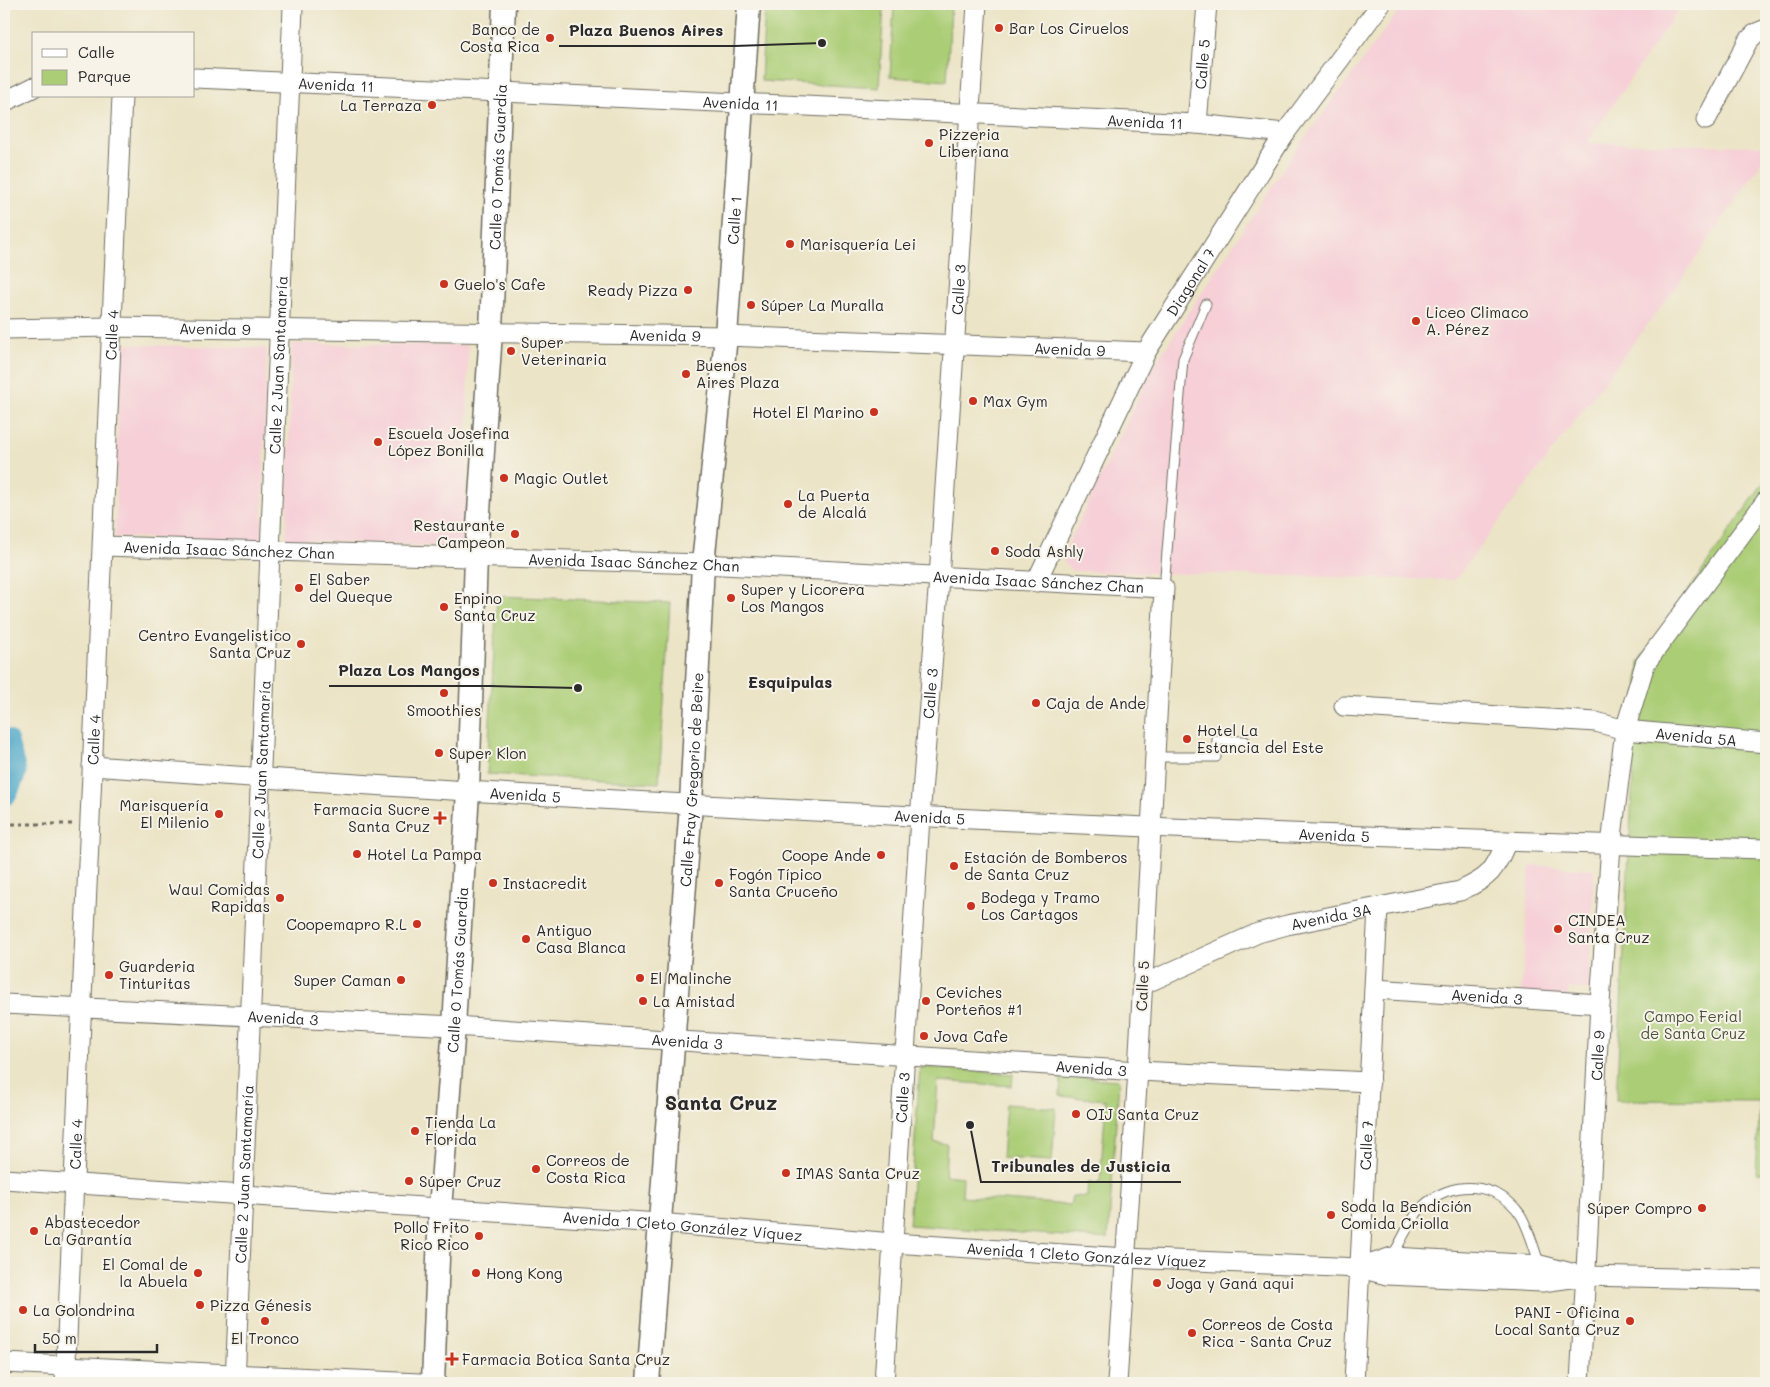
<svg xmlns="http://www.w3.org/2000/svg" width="1770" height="1387" viewBox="0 0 1770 1387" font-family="Mali,sans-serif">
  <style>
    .built { fill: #f6cfd7 }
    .green { fill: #abcd76; stroke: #6b7c50 }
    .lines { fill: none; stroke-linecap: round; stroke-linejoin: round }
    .river { stroke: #4aa6c8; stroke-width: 29 }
    .service-casing { stroke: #6e6c61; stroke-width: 11 }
    .minor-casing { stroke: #6e6c61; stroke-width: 21 }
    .tertiary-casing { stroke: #6e6c61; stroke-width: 25 }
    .path { stroke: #6e6c61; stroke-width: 3; stroke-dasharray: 4 4; stroke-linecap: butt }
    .service { stroke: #fff; stroke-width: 9 }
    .minor { stroke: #fff; stroke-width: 19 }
    .tertiary { stroke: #fff; stroke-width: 22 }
    .poi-dot { fill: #c8321e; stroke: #f7f3e8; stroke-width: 2 }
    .labels { text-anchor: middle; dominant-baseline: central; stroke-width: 4; stroke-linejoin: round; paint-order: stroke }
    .poi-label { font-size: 15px; fill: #2b2b2b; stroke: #f7f3e8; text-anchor: start }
    .street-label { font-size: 15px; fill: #2b2b2b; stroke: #f7f3e8 }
    .park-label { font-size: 15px; fill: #4b543e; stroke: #f7f3e8 }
    .neighbourhood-label { font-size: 16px; font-weight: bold; fill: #2b2b2b; stroke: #f7f3e8 }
    .district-label { font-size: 20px; font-weight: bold; fill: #2b2b2b; stroke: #f7f3e8 }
    .leader { fill: none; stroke: #2b2b2b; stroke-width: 2 }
    .callout-dot { fill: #2b2b2b; stroke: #f7f3e8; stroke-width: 2 }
    .callout-label { font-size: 16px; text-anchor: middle; font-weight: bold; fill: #2b2b2b; stroke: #f7f3e8; stroke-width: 4; stroke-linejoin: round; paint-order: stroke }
  </style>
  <rect width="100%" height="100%" fill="#f7f3e8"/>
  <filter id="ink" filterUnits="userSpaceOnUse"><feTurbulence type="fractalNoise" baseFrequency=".02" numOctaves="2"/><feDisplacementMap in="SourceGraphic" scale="10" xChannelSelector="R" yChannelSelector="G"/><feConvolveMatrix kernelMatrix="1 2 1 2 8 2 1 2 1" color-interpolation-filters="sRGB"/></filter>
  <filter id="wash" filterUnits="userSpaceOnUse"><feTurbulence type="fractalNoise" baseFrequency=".0096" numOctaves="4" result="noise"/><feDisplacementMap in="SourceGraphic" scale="20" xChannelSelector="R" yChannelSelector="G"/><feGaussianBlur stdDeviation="1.12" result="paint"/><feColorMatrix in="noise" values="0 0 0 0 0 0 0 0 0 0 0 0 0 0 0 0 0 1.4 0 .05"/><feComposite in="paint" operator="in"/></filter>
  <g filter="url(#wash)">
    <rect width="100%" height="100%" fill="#ebe4c6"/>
    <g class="built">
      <path d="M1404,4H1682L1587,143L1766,146V156L1684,276L1455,580L1072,571L1063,561L1064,553L1153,367L1293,154Z"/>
      <path d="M120,344L267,348L262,542L115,537Z"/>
      <path d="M292,344L468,345L466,548L286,539Z"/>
      <path d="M1530,865L1594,869L1589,990L1568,988V997L1521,993Z"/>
    </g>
    <g class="green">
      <path d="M765,4H884L879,88L761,81Z"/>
      <path d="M894,4L951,6L947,81L890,77Z"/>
      <path d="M1766,479V1174L1756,1173L1760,1101L1616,1100L1639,662Z"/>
      <path d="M497,596L670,603L659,783L487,774Z"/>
      <path d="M920,1067L1013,1074L1012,1086L938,1081L934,1142L947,1144L945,1175L963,1177L962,1197L1070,1205L1072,1196L1087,1197L1088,1182L1100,1183L1106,1100L1060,1096L1061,1076L1119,1080L1108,1239L909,1225Z"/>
      <path d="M1006,1104L1056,1108L1052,1161L1002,1158Z"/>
    </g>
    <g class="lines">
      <path class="river" d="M4,743L12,772L4,791"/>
    </g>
  </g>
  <g filter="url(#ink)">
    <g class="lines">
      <defs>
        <g id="service">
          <path d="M1164,588L1183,359L1206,304"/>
          <path d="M1153,757H1216L1217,740L1245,741"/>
          <path d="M1392,1256C1402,1241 1410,1219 1422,1207C1450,1179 1497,1181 1520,1214C1529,1228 1534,1249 1540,1265"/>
        </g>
        <g id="minor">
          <path id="s1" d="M195,78L1197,124L1285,133"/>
          <path d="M4,102L34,87"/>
          <path d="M1706,120L1748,41L1756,33L1766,29"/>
          <path id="s2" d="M1197,124L1207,4"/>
          <path id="s3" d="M4,329L112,327L726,336L1146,352"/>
          <path id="s4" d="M103,546L703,564L1164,588L1138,1071L1117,1383"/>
          <path id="s5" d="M1036,582L1146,352L1285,133L1381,4"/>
          <path id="s6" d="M1344,706L1596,722L1625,730L1766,743"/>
          <path id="s7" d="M92,766C650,806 1208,834 1766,849"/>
          <path id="s8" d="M1142,985L1258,933L1287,925L1460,891C1491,877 1494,871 1507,841"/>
          <path id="s9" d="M1375,989L1600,1004"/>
          <path id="s10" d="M4,1004L454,1026L1138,1071L1370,1082"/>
          <path id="s11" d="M4,1179L659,1223L893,1243L1126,1258L1360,1268L1387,1275L1542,1282L1586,1276L1766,1280"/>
          <path d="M1360,1268L1392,1257L1540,1265L1575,1274"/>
          <path d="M4,1363L419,1383"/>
          <path id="s12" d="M65,1383L122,96"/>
          <path id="s13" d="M235,1383L293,7"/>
          <path id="s14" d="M884,1383L920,818L939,578L977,4"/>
          <path id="s15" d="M1354,1383L1378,908"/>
          <path id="s16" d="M1580,1383L1600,1004L1611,845L1625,730L1645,664L1766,501"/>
        </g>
        <g id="tertiary">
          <path id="s17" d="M433,1383L440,1209L454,1026L468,791L476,557L491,331L504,4"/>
          <path id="s18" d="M648,1383L691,804L703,564L726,336L749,4"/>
        </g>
      </defs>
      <use href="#service" class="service-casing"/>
      <use href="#minor" class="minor-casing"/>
      <use href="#tertiary" class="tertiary-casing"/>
      <path class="path" d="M4,824H73"/>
      <use href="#service" class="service"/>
      <use href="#minor" class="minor"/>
      <use href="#tertiary" class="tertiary"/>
    </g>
  </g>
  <g class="poi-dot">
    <circle cx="999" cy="28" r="5"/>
    <circle cx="550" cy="38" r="5"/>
    <circle cx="432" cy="105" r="5"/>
    <circle cx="929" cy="143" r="5"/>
    <circle cx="790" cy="244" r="5"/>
    <circle cx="444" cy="284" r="5"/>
    <circle cx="688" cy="290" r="5"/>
    <circle cx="751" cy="305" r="5"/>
    <circle cx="1416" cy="321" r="5"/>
    <circle cx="511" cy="351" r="5"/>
    <circle cx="686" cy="374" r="5"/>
    <circle cx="973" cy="401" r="5"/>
    <circle cx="874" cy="412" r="5"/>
    <circle cx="378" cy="442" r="5"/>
    <circle cx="504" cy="478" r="5"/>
    <circle cx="788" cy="504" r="5"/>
    <circle cx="515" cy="534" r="5"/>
    <circle cx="995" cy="551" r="5"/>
    <circle cx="299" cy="588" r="5"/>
    <circle cx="731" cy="598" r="5"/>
    <circle cx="444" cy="607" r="5"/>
    <circle cx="301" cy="644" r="5"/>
    <circle cx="444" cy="693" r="5"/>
    <circle cx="1036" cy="703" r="5"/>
    <circle cx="1187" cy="739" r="5"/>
    <circle cx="439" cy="753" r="5"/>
    <circle cx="219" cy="814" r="5"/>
    <path d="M437.5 810.5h5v5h5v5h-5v5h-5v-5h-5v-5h5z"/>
    <circle cx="357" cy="854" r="5"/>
    <circle cx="881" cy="855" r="5"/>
    <circle cx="954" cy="866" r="5"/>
    <circle cx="493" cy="883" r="5"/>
    <circle cx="719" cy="883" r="5"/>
    <circle cx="280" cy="898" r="5"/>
    <circle cx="971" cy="906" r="5"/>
    <circle cx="417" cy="924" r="5"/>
    <circle cx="1558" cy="929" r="5"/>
    <circle cx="526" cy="939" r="5"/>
    <circle cx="109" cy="975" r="5"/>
    <circle cx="640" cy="978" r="5"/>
    <circle cx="401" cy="980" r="5"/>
    <circle cx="643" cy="1001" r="5"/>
    <circle cx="926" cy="1001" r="5"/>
    <circle cx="924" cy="1036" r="5"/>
    <circle cx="1076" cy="1114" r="5"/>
    <circle cx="415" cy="1131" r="5"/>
    <circle cx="536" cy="1169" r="5"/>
    <circle cx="786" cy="1173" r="5"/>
    <circle cx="409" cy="1181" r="5"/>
    <circle cx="1702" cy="1208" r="5"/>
    <circle cx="1331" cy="1215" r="5"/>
    <circle cx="34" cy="1231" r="5"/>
    <circle cx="479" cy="1236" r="5"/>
    <circle cx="198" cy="1273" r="5"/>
    <circle cx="476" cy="1273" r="5"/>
    <circle cx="1157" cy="1283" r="5"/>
    <circle cx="200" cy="1305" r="5"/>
    <circle cx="23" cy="1310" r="5"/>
    <circle cx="265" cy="1321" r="5"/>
    <circle cx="1630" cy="1321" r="5"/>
    <circle cx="1192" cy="1333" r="5"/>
    <path d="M449.5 1351.5h5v5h5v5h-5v5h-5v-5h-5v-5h5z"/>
  </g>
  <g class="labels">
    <g class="poi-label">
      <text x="1009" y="28">Bar Los Ciruelos</text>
      <text x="540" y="29" text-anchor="end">Banco de<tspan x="540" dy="17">Costa Rica</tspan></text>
      <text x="422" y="105" text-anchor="end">La Terraza</text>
      <text x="939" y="134">Pizzeria<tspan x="939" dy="17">Liberiana</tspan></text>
      <text x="800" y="244">Marisquería Lei</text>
      <text x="454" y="284">Guelo's Cafe</text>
      <text x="678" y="290" text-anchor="end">Ready Pizza</text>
      <text x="761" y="305">Súper La Muralla</text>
      <text x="1426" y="312">Liceo Climaco<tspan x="1426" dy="17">A. Pérez</tspan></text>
      <text x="521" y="342">Super<tspan x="521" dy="17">Veterinaria</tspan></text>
      <text x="696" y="365">Buenos<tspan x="696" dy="17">Aires Plaza</tspan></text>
      <text x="983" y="401">Max Gym</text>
      <text x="864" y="412" text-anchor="end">Hotel El Marino</text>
      <text x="388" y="433">Escuela Josefina<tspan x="388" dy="17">López Bonilla</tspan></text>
      <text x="514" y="478">Magic Outlet</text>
      <text x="798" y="495">La Puerta<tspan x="798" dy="17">de Alcalá</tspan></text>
      <text x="505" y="525" text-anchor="end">Restaurante<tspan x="505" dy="17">Campeon</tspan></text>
      <text x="1005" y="551">Soda Ashly</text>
      <text x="309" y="579">El Saber<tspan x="309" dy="17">del Queque</tspan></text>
      <text x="741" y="589">Super y Licorera<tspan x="741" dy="17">Los Mangos</tspan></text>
      <text x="454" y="598">Enpino<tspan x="454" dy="17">Santa Cruz</tspan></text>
      <text x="291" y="635" text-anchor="end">Centro Evangelistico<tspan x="291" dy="17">Santa Cruz</tspan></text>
      <text x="1046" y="703">Caja de Ande</text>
      <text x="444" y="710" text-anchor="middle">Smoothies</text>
      <text x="1197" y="730">Hotel La<tspan x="1197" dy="17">Estancia del Este</tspan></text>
      <text x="449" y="753">Super Klon</text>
      <text x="209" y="805" text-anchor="end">Marisquería<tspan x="209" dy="17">El Milenio</tspan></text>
      <text x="430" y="809" text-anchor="end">Farmacia Sucre<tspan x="430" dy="17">Santa Cruz</tspan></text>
      <text x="367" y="854">Hotel La Pampa</text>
      <text x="871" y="855" text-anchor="end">Coope Ande</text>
      <text x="964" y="857">Estación de Bomberos<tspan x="964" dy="17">de Santa Cruz</tspan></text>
      <text x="729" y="874">Fogón Típico<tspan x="729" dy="17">Santa Cruceño</tspan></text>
      <text x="503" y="883">Instacredit</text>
      <text x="270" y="889" text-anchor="end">Wau! Comidas<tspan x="270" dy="17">Rapidas</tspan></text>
      <text x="981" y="897">Bodega y Tramo<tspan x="981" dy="17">Los Cartagos</tspan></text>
      <text x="1568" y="920">CINDEA<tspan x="1568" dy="17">Santa Cruz</tspan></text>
      <text x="407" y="924" text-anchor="end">Coopemapro R.L</text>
      <text x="536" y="930">Antiguo<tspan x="536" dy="17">Casa Blanca</tspan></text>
      <text x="119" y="966">Guarderia<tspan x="119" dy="17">Tinturitas</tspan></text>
      <text x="650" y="978">El Malinche</text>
      <text x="391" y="980" text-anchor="end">Super Caman</text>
      <text x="936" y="992">Ceviches<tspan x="936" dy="17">Porteños #1</tspan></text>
      <text x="653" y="1001">La Amistad</text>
      <text x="934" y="1036">Jova Cafe</text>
      <text x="1086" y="1114">OIJ Santa Cruz</text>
      <text x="425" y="1122">Tienda La<tspan x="425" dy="17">Florida</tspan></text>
      <text x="546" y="1160">Correos de<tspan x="546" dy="17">Costa Rica</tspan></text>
      <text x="796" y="1173">IMAS Santa Cruz</text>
      <text x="419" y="1181">Súper Cruz</text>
      <text x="1341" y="1206">Soda la Bendición<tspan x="1341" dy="17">Comida Criolla</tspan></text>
      <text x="1692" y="1208" text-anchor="end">Súper Compro</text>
      <text x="44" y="1222">Abastecedor<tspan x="44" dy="17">La Garantía</tspan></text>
      <text x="469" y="1227" text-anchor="end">Pollo Frito<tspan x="469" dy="17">Rico Rico</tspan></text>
      <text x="188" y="1264" text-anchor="end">El Comal de<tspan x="188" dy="17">la Abuela</tspan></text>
      <text x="486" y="1273">Hong Kong</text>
      <text x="1167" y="1283">Joga y Ganá aqui</text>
      <text x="210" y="1305">Pizza Génesis</text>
      <text x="33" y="1310">La Golondrina</text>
      <text x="1620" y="1312" text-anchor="end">PANI - Oficina<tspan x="1620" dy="17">Local Santa Cruz</tspan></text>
      <text x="1202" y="1324">Correos de Costa<tspan x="1202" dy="17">Rica - Santa Cruz</tspan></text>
      <text x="265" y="1338" text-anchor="middle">El Tronco</text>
      <text x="462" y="1359">Farmacia Botica Santa Cruz</text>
    </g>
    <g class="street-label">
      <text stroke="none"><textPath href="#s2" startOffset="60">Calle 5</textPath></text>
      <text stroke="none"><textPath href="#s1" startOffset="141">Avenida 11</textPath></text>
      <text stroke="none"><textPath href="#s1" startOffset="546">Avenida 11</textPath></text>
      <text stroke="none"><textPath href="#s1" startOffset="951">Avenida 11</textPath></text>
      <text stroke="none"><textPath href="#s17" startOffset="1218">Calle 0 Tomás Guardia</textPath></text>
      <text stroke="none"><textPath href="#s18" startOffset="1166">Calle 1</textPath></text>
      <text stroke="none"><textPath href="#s5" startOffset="338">Diagonal 7</textPath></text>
      <text stroke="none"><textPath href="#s14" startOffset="1096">Calle 3</textPath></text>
      <text stroke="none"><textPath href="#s3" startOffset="211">Avenida 9</textPath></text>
      <text stroke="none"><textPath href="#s3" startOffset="661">Avenida 9</textPath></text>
      <text stroke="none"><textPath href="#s12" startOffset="1049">Calle 4</textPath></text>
      <text stroke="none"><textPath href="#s3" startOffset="1066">Avenida 9</textPath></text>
      <text stroke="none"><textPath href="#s13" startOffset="1019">Calle 2 Juan Santamaría</textPath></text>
      <text stroke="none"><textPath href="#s4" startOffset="126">Avenida Isaac Sánchez Chan</textPath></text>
      <text stroke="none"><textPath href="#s4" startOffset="531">Avenida Isaac Sánchez Chan</textPath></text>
      <text stroke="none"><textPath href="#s4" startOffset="936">Avenida Isaac Sánchez Chan</textPath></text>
      <text stroke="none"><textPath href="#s14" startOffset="691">Calle 3</textPath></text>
      <text stroke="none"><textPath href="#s6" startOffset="354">Avenida 5A</textPath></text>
      <text stroke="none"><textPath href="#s12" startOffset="644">Calle 4</textPath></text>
      <text stroke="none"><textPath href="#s13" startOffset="614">Calle 2 Juan Santamaría</textPath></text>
      <text stroke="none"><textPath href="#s18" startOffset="605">Calle Fray Gregorio de Beire</textPath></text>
      <text stroke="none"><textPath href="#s7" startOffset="434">Avenida 5</textPath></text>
      <text stroke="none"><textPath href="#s7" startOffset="839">Avenida 5</textPath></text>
      <text stroke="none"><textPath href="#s7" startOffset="1244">Avenida 5</textPath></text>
      <text stroke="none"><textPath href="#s8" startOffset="202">Avenida 3A</textPath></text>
      <text stroke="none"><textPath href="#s17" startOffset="414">Calle 0 Tomás Guardia</textPath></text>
      <text transform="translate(1142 986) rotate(-87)">Calle 5</text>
      <text stroke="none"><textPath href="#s9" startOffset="112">Avenida 3</textPath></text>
      <text stroke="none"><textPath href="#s10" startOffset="279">Avenida 3</textPath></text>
      <text stroke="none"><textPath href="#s10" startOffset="684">Avenida 3</textPath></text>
      <text stroke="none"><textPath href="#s16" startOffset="328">Calle 9</textPath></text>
      <text stroke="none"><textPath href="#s10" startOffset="1089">Avenida 3</textPath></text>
      <text stroke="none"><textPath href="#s14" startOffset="286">Calle 3</textPath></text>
      <text stroke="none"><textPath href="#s12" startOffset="239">Calle 4</textPath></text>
      <text stroke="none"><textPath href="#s15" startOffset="238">Calle 7</textPath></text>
      <text stroke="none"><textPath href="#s13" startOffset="209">Calle 2 Juan Santamaría</textPath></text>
      <text stroke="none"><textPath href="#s11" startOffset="680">Avenida 1 Cleto González Víquez</textPath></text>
      <text stroke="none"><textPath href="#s11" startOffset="1085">Avenida 1 Cleto González Víquez</textPath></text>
    </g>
    <g class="park-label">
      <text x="1693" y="1016">Campo Ferial<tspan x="1693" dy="17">de Santa Cruz</tspan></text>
    </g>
    <g class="neighbourhood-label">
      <text x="790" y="681">Esquipulas</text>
    </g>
    <g class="district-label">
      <text x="721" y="1102">Santa Cruz</text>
    </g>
  </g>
  <path class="leader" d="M822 43L734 46H559M578 688L490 686H329M970 1125L981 1182H1181"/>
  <g class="callout-dot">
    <circle cx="822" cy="43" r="5"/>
    <circle cx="578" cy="688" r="5"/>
    <circle cx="970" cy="1125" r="5"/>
  </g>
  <g class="callout-label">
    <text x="646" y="36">Plaza Buenos Aires</text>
    <text x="409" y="676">Plaza Los Mangos</text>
    <text x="1081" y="1172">Tribunales de Justicia</text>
  </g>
  <rect width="1770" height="1387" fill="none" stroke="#f7f3e8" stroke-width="20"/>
  <rect x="32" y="32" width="162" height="65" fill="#f7f3e8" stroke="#a5a39c"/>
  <rect x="42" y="49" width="25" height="8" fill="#ffffff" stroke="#a5a39c"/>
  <text x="78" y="58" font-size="15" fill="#2b2b2b">Calle</text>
  <rect x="42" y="70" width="25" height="15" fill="#abcd76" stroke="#a5a39c"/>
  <text x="78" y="82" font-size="15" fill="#2b2b2b">Parque</text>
  <path d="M35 1344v8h122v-8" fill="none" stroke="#2b2b2b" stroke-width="2.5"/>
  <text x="42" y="1344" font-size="15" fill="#2b2b2b" stroke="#f7f3e8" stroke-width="4" paint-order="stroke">50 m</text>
</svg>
